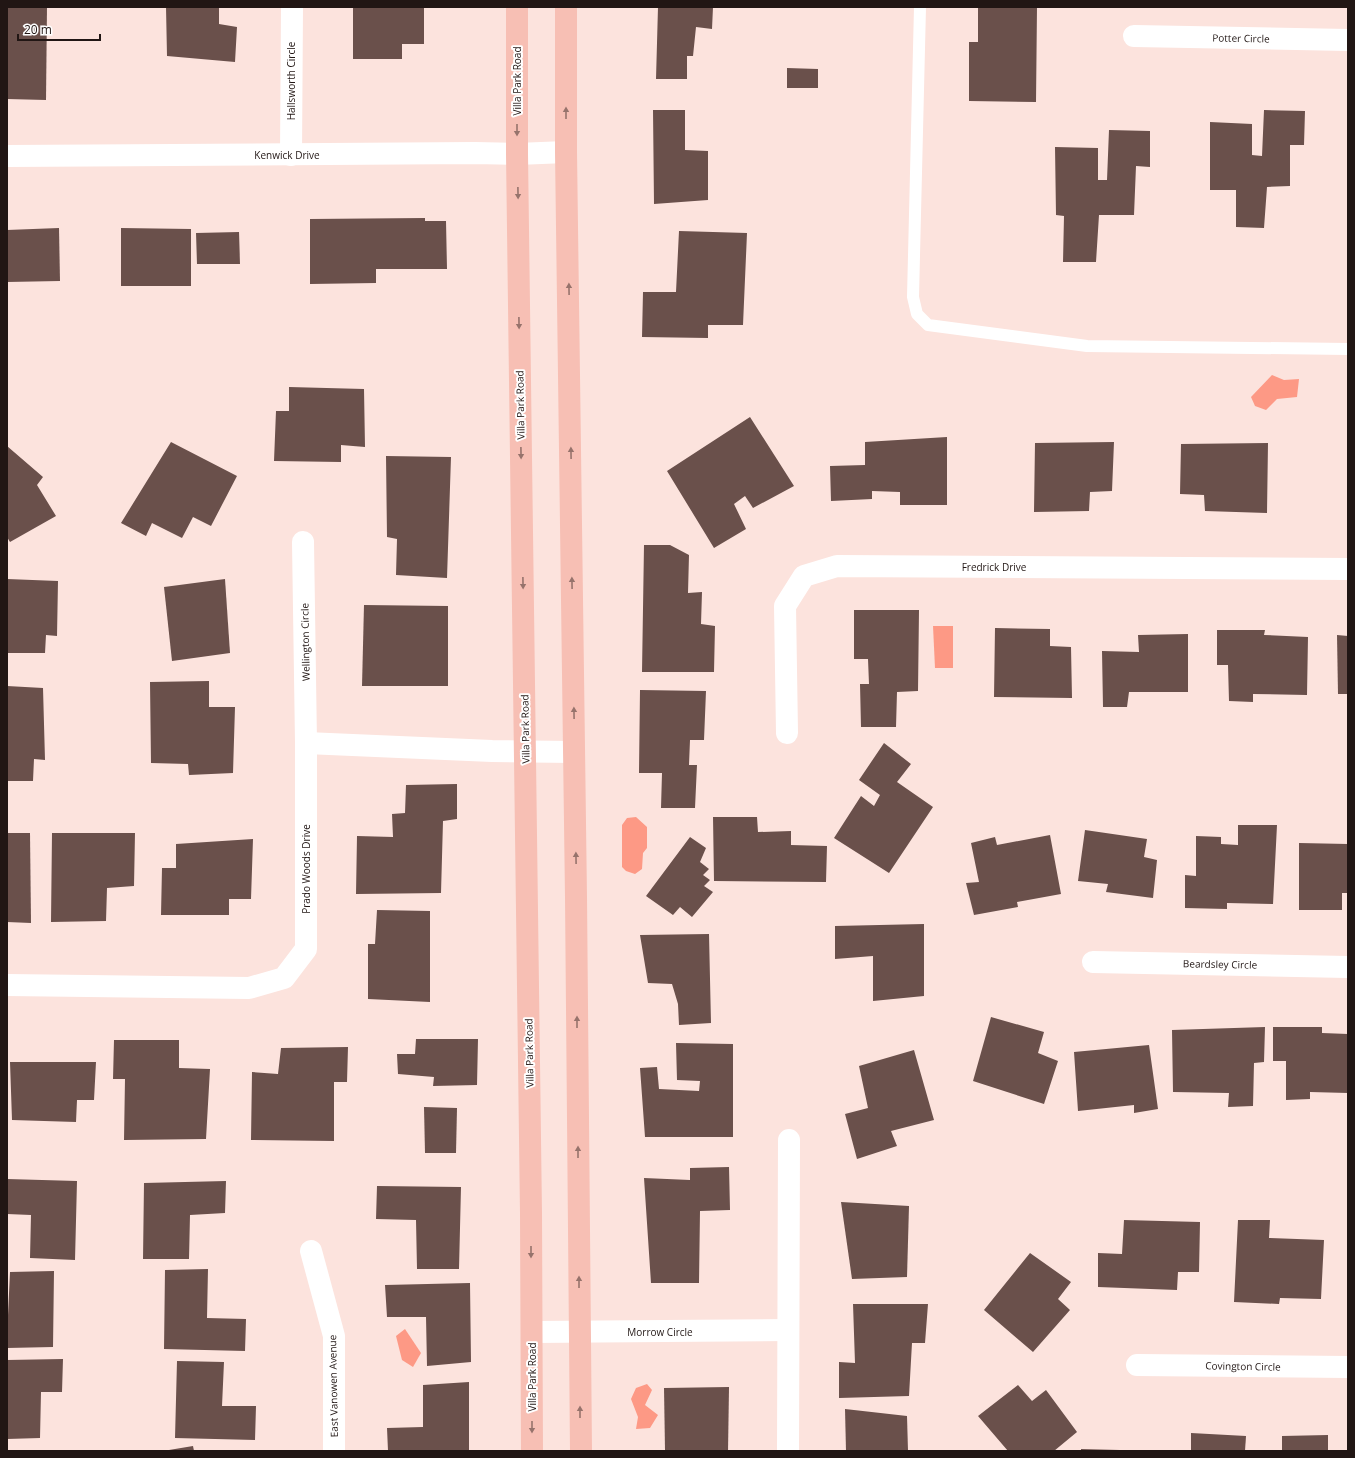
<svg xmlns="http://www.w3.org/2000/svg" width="1355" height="1458" viewBox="0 0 1355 1458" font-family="'Open Sans',sans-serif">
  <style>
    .water { fill: #fd9985 }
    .building { fill: #6a504b }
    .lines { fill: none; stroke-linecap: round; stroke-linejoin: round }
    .lane { stroke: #fff; stroke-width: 12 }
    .street { stroke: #fff; stroke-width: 22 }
    .primary { stroke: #f7bfb4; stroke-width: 22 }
    .oneway { fill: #97736c }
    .labels { text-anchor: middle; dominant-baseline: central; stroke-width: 4; stroke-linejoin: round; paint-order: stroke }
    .street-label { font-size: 10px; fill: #211614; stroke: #fff }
  </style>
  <rect width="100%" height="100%" fill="#fce3dd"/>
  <g class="water">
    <path d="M1272,375L1284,380L1299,379L1297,397L1277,399L1266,410L1255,406L1251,397Z"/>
    <path d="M933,626H953V668H935Z"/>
    <path d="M636,817L647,827V848L643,853L642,869L635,874L626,871L622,867V825L627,818Z"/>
    <path d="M405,1329L421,1353L413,1367L402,1360L396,1336Z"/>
    <path d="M647,1384L652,1390L645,1405L658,1415L650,1428L636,1429L638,1417L631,1399L636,1388Z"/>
  </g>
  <g class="building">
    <path d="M7,7H47L46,100L7,99Z"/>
    <path d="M166,7H219V24L237,27L235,62L167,56Z"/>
    <path d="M353,7H424V44H402V59H353Z"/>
    <path d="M658,7H713L712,29L696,27L693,56H687V79H656Z"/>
    <path d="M978,7H1037L1036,102L969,101V42H978Z"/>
    <path d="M787,68L818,69V88H787Z"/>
    <path d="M653,110H685V150L708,151V200L654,204Z"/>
    <path d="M1264,110L1305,111L1304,145H1290V186L1267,187L1264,228L1236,227V190H1210V122L1252,124V155L1262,156Z"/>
    <path d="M1109,130L1150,131V167L1136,166L1134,215H1099L1096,262H1063L1064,216L1056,215L1055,147L1098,148V180H1107Z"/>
    <path d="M425,218V221H446L447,269H376V283L310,284V219Z"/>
    <path d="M59,228L60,281L7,282V230Z"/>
    <path d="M121,228L191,229V286H121Z"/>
    <path d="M679,231L747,233L743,325H708V338L642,337L643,292H676Z"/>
    <path d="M239,232L240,264H197L196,233Z"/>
    <path d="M289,387L364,389L365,447L341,445V462L274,461L276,411H289Z"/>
    <path d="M750,417L794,486L753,508L745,496L734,504L746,529L714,548L667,471Z"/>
    <path d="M947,437V505H900V492L872,491V499L831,501L830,466L865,465V442Z"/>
    <path d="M171,442L237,476L211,526L193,517L182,538L152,523L146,536L121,523Z"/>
    <path d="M1114,442L1112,491L1090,492L1089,511L1034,512L1035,443Z"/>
    <path d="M1268,443L1267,513L1205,511L1204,495L1180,494L1181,444Z"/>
    <path d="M7,446L43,477L37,485L56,516L10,542L7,537Z"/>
    <path d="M386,456L451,457L447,578L396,575L397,539L387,537Z"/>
    <path d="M644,545H670L689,555L688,593L702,592L701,624L715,626L714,672H642Z"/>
    <path d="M7,579L58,581L57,636L46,635L45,653H7Z"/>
    <path d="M225,579L230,653L172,661L164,587Z"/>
    <path d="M364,605L448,606V686H362Z"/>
    <path d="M854,610H919L918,691L897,692L896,727H861L860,684H869L868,659H854Z"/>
    <path d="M995,628L1050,629V646L1071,647L1072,698L994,697Z"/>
    <path d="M1217,630H1265L1264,635L1308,637L1307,695L1253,694V702L1229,701L1228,665H1217Z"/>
    <path d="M1188,634V692H1129L1127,707H1103L1102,651L1139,652L1138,635Z"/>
    <path d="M1337,635L1348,636V694H1338Z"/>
    <path d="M209,681V707H235L233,773L189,775L188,764L151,763L150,682Z"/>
    <path d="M7,686L43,688L45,760L34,759L33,781H7Z"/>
    <path d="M640,690L706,691L704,740H690L689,765H697L695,808H661L662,773H639Z"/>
    <path d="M884,743L911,764L897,782L933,807L889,873L834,838L861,796L874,806L880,795L859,780Z"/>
    <path d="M457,784V819L443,821L441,893L356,894L357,836L393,837L392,814L405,813L406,785Z"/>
    <path d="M713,817H757L758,832L791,831V845L827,846L826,882L714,881Z"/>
    <path d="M1238,825H1277L1273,904L1227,903V909L1185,908V875L1196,876V836L1221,837V844L1238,845Z"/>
    <path d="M1085,830L1147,839L1144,857L1157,860L1153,898L1106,892L1108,884L1078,881Z"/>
    <path d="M7,833H30L31,923L7,922Z"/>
    <path d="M52,833H135L134,886L107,888L106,921L51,922Z"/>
    <path d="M1050,835L1061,894L1017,902L1018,907L974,915L966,883L979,882L971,843L995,837L997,845Z"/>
    <path d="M690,837L706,848L700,862L709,869L703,875L710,880L704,886L713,892L692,917L680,907L673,915L646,896Z"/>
    <path d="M253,839L251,899H229V915H161L162,868H176V844Z"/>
    <path d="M1299,843L1348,844V893H1342V910H1299Z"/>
    <path d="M377,910L430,911V1002L368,999V944H375Z"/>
    <path d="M924,924V996L873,1001V956L835,959V926Z"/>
    <path d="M709,934L711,1023L679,1025L678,1004L672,984L648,983L640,935Z"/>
    <path d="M991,1017L1044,1032L1038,1053L1058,1061L1044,1104L973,1081Z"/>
    <path d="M1265,1027L1264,1062L1254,1063L1253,1106L1228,1107L1229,1093L1173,1092L1172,1030Z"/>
    <path d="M1273,1027H1322V1033L1348,1034V1093L1310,1092V1099L1286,1100V1061H1273Z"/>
    <path d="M416,1039H478L477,1085L433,1086L434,1077L398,1074L397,1054H415Z"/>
    <path d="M114,1040H179V1068L210,1069L206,1139L124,1140L125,1079H113Z"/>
    <path d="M676,1043L733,1044V1137H645L640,1068L657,1067L659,1089L699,1091L700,1081L677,1080Z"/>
    <path d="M1149,1045L1158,1109L1134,1113V1105L1078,1111L1074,1052Z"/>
    <path d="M348,1047L347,1082H334V1141L251,1140L252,1072L278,1074L281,1048Z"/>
    <path d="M914,1050L934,1120L891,1131L897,1146L857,1159L845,1114L868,1108L859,1066Z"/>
    <path d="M10,1062H96L94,1100H77L76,1122L12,1120Z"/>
    <path d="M424,1107L457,1108L456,1153H425Z"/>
    <path d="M729,1167L730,1210L700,1211L699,1283H651L644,1178L690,1180V1168Z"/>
    <path d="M7,1179L77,1181L75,1260L30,1258L31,1215L7,1214Z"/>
    <path d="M226,1181L225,1213L190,1215L189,1259H143L144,1183Z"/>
    <path d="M377,1186L461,1187L459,1269H417L416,1220L376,1219Z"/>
    <path d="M841,1202L909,1206L907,1277L852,1279Z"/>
    <path d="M1124,1220L1200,1222L1199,1272H1178L1177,1290L1098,1287V1253L1122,1254Z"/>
    <path d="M1238,1220H1270L1269,1238L1324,1240L1321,1299L1280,1298L1279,1304L1234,1302Z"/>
    <path d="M1030,1253L1071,1282L1058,1299L1070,1310L1033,1352L984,1310Z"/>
    <path d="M208,1269L207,1318L246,1319L245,1351L164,1349L165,1270Z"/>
    <path d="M54,1271L53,1347L7,1348V1315H8L10,1272Z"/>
    <path d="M470,1283L471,1362L427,1366L426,1317H387L385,1285Z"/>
    <path d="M853,1304H928L925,1343H912L909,1396L839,1398V1362L855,1363Z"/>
    <path d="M63,1359L62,1392H41L40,1438L7,1439V1360Z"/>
    <path d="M177,1361L224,1362L222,1406H256L255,1440L175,1438Z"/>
    <path d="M469,1382V1451H388L387,1428L423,1427V1385Z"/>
    <path d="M1018,1385L1032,1401L1046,1390L1077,1432L1054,1451H1008L978,1416Z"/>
    <path d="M729,1387L728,1451L665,1450L664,1388Z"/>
    <path d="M845,1409L907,1416L908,1451H846Z"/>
    <path d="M1191,1433L1246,1436L1245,1451H1191Z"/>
    <path d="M1328,1435V1451H1282V1436Z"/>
    <path d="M193,1446L194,1451H169V1450Z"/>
    <path d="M1081,1449L1120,1450V1451H1081Z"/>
  </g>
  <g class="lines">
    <path class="lane" d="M920,7L913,297L917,314L928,325L1087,346L1348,349"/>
    <g class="street">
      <path d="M1134,36L1348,40"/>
      <path d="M291,155L292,7"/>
      <path d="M7,156L475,153L517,154L566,152"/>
      <path d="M787,733L785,606L804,576L837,566L1348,569"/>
      <path d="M306,743L492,751L574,752"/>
      <path d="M1093,962L1348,967"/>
      <path d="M7,985L249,988L284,978L306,949V743L303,542"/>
      <path d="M311,1251L334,1336V1451"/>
      <path d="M532,1332L788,1330"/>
      <path d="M1137,1365L1348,1367"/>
      <path d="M788,1451L789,1140"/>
    </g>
    <g class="primary">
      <path d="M517,7V154L531,1213L532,1451"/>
      <path d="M566,7V152L576,897L581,1451"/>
    </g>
  </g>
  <defs><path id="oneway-solid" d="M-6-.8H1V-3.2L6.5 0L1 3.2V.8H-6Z"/></defs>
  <g class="oneway">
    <use href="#oneway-solid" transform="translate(566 113) rotate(-90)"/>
    <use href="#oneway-solid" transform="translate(517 130) rotate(90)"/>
    <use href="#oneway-solid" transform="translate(518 193) rotate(89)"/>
    <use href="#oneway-solid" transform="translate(569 289) rotate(-91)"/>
    <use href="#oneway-solid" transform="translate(519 323) rotate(89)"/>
    <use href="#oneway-solid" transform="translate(521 453) rotate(89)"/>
    <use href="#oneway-solid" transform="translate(571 453) rotate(-91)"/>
    <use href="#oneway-solid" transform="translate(523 583) rotate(89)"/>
    <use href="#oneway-solid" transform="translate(572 583) rotate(-91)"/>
    <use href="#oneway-solid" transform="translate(574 713) rotate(-91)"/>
    <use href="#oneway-solid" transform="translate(576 858) rotate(-91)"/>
    <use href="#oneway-solid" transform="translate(577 1022) rotate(-90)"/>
    <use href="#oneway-solid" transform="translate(578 1152) rotate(-90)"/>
    <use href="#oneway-solid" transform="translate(531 1252) rotate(90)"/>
    <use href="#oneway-solid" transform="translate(579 1282) rotate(-90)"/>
    <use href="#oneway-solid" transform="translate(580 1412) rotate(-90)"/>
    <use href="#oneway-solid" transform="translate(532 1427) rotate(90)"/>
  </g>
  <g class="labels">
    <g class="street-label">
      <text transform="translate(1241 38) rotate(1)">Potter Circle</text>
      <text transform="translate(291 81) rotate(-90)">Hallsworth Circle</text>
      <text transform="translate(517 81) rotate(-90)">Villa Park Road</text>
      <text x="287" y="155">Kenwick Drive</text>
      <text transform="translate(520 405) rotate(-91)">Villa Park Road</text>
      <text x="994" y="567">Fredrick Drive</text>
      <text transform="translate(305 642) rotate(-91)">Wellington Circle</text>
      <text transform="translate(525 729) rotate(-91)">Villa Park Road</text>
      <text transform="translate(306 869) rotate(-90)">Prado Woods Drive</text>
      <text transform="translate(1220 964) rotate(1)">Beardsley Circle</text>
      <text transform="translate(529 1053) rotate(-91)">Villa Park Road</text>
      <text x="660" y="1332">Morrow Circle</text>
      <text transform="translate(1243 1366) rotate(1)">Covington Circle</text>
      <text transform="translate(532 1377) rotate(-90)">Villa Park Road</text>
      <text transform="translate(333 1386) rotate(-91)">East Vanowen Avenue</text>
    </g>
  </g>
  <rect width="1355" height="1458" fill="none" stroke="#211614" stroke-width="16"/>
  <path d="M18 34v6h82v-6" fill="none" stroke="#211614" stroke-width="2"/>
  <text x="24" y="34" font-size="12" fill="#211614" stroke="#ffffff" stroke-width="3" paint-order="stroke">20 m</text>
</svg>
